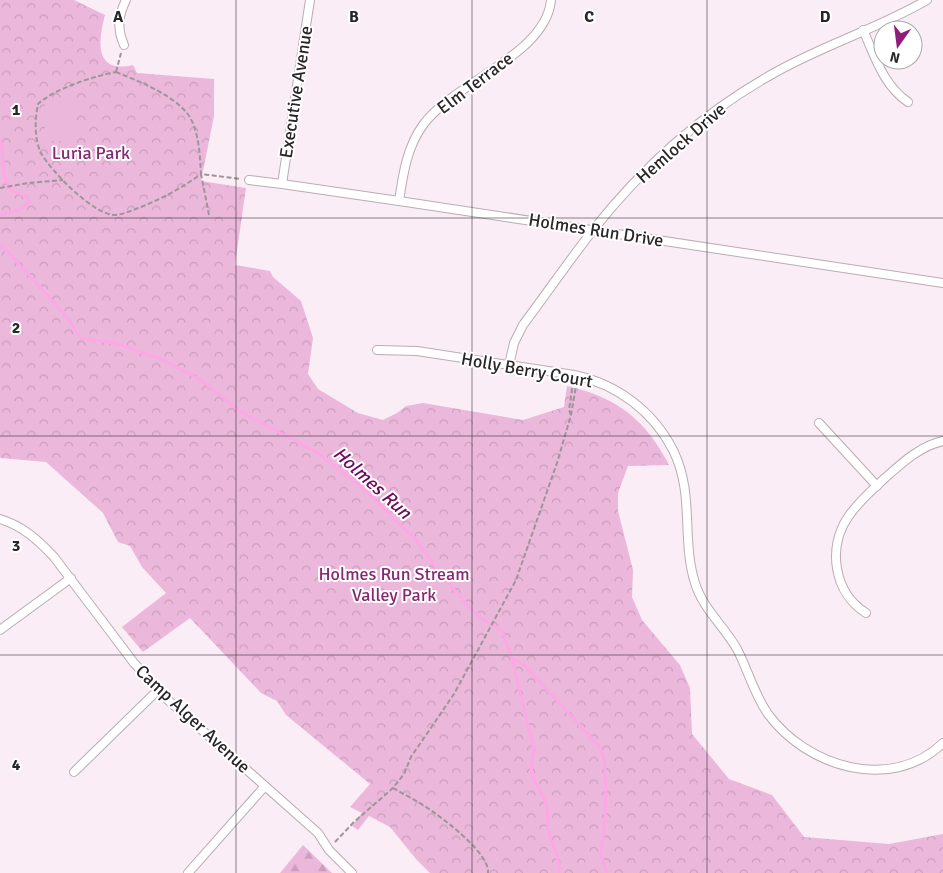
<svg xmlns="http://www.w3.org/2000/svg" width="943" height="873" viewBox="0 0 943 873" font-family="Signika,sans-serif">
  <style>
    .forest { fill: url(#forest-firs) }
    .park { fill: url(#park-crowns) }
    .garden { fill: #ebb8db }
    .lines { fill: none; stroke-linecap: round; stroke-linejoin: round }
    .stream { stroke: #fda8e4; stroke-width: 3 }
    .street-casing { stroke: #b9acb5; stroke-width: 10 }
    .path { stroke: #9e949a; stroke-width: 2; stroke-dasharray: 5 2.5; stroke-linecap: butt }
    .street { stroke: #fff; stroke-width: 8 }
    .grid { fill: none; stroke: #2a2528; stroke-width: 1; stroke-opacity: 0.55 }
    .labels { text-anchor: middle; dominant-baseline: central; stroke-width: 4; stroke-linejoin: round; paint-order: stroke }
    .street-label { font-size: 18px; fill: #2a2528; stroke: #fff }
    .park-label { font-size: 18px; fill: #872872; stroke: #fff }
    .water-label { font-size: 19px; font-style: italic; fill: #6f0b5c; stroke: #fff }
    .grid-label { font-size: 16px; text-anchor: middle; font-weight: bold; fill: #2a2528; stroke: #fff; stroke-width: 4; stroke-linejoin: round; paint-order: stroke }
  </style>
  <defs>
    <pattern id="forest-firs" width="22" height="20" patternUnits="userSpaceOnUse" patternTransform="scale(1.25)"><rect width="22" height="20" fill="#ebb8db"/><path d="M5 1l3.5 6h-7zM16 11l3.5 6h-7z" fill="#ca9ebc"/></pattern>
    <pattern id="park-crowns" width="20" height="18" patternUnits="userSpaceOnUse" patternTransform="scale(1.25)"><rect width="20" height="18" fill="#ebb8db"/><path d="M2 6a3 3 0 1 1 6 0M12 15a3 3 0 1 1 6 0" fill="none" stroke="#ca9ebc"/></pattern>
  </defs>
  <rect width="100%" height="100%" fill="#fbedf6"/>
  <path class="forest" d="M303,845L332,873H280Z"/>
  <path class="park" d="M0,0H74L105,15C98,41 94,74 133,65L137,73L214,79V116L201,181L246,188L235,265L270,271L273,277L301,301L313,338L308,374L318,389L358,413L383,420L397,413L406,406L423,403L523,420L564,407L567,386C617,397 646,420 669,465L628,466L618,493V511L633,570L632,597L642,620L680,665L690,688L692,734L729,779L772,795L804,837L889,844L943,834V873H430L416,859L390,827L369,816L358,830L352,826L362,813L350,807L370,784L286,715L277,701L261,693L190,618L143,652L122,627L166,593L142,567L130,546L118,542L103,513L46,462L0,458Z"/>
  <rect class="garden" x="45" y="104" width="28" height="37"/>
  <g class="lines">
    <g class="stream">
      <path d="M0,139C5,153 0,182 13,191C18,194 24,195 28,197L29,203L19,210L0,215"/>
      <path d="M0,246L9,253L66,316L81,338L115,343L163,360L201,380L241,412L318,453L363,488L416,540L439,572L469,607L482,619L502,631L512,658L534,750C527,780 535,777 545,801C549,809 547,820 548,828C550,845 560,853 559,873"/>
      <path d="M512,658L522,663L600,747L604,758L606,786L605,816L601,856L607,873"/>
    </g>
    <defs>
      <g id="street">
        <path d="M863,30C875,56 883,85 908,102"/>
        <path d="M124,45C117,29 118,16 126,0"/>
        <path d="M249,180L282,184L399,201L943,283"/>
        <path d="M282,184L310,0"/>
        <path d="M399,201C403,174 407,147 423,125C454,82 546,55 551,0"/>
        <path d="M377,350L417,351L574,375C617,384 653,411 673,450C695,494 681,539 695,583C703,609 724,626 737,649C748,670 754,694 768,714C807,767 891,793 943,743"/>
        <path d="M509,365L514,343L523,325C546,294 569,261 593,230C643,167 705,111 776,72C824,45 879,28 927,0"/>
        <path d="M819,423L877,486"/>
        <path d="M0,519C23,526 38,540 54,557L134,663L168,700L318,833L329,850L352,873"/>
        <path d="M866,613C834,593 827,548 848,517C858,502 872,490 885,478C902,463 920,446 943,441"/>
        <path d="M0,630L71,578"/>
        <path d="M74,772L158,690"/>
        <path d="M188,873L265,786"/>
      </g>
    </defs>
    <use href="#street" class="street-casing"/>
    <g class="path">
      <path d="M116,72C140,82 170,93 187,113C199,128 200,156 201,174C182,188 163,198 141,207C133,210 124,214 116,215C94,216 51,171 41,153C34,139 35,119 38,104C54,89 94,76 116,72Z"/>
      <path d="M116,72L121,53"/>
      <path d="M0,188L28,183L63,180"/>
      <path d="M209,215L201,174L241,179"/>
      <path d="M571,415L569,410L573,383"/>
      <path d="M393,788C407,796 423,804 436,814C450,824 490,855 488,873"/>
      <path d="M335,842L354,822L393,788L404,774L411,757L454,694L516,580L557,463L571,415L576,386"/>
    </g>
    <use href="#street" class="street"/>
  </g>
  <path class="grid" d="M236,0V873M472,0V873M707,0V873M0,218H943M0,436H943M0,655H943"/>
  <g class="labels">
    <g class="street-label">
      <text transform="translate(475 83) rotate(-37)">Elm Terrace</text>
      <text transform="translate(296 92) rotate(-81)">Executive Avenue</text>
      <text transform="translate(681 143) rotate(-41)">Hemlock Drive</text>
      <text transform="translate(596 230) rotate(9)">Holmes Run Drive</text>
      <text transform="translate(527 370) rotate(10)">Holly Berry Court</text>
      <text transform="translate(193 719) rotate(43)">Camp Alger Avenue</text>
    </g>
    <g class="park-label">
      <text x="91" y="153">Luria Park</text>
      <text x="394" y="574">Holmes Run Stream<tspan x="394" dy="21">Valley Park</tspan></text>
    </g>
    <g class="water-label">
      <text transform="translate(372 483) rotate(42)">Holmes Run</text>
    </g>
  </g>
  <g class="grid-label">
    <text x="118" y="22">A</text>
    <text x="354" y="22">B</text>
    <text x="589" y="22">C</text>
    <text x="825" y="22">D</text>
    <text x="16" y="115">1</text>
    <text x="16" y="333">2</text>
    <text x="16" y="551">3</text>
    <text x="16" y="770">4</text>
  </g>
  <g transform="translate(898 45) rotate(194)"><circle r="24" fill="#ffffff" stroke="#aaa8a9"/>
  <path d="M0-4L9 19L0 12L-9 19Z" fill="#921c7a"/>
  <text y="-8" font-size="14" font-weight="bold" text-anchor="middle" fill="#2a2528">N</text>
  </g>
</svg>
